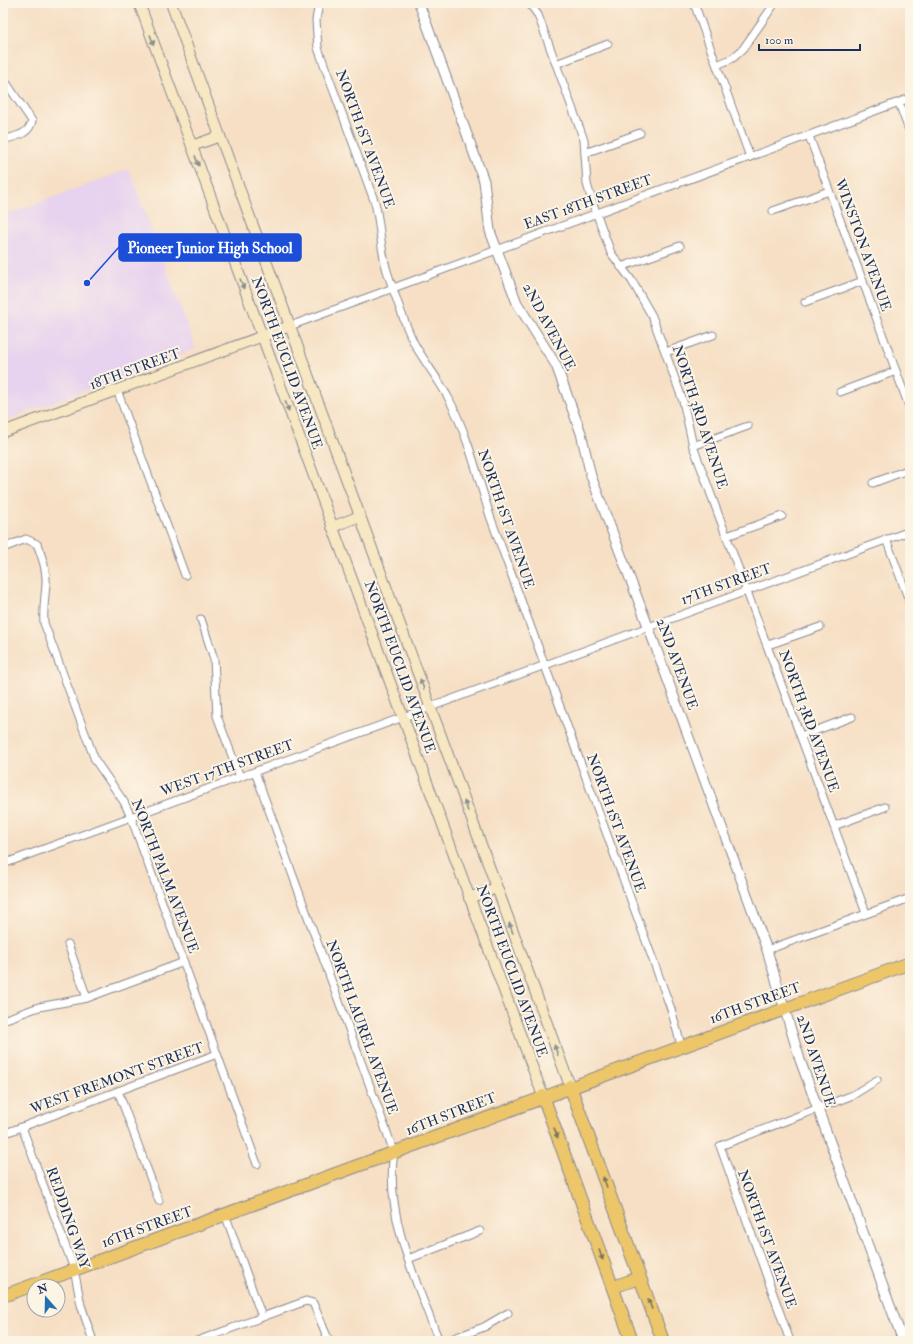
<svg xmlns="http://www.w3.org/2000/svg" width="913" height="1344" viewBox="0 0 913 1344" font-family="'IM FELL Double Pica',serif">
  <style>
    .built { fill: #e7d2ef }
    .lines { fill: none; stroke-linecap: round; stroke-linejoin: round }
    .minor-casing { stroke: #888791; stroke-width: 9 }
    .tertiary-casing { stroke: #888791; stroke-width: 11 }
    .secondary-casing { stroke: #888791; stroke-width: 12 }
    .primary-casing { stroke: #888791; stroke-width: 14 }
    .minor { stroke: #fff; stroke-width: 7 }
    .tertiary { stroke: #fff; stroke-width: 9 }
    .secondary { stroke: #f7e8c3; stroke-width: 10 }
    .primary { stroke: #ecc669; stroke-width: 12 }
    .oneway { fill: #898c90 }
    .oneway2 { fill: #797363 }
    .labels { text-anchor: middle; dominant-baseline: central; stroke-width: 4; stroke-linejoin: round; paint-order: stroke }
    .street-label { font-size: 14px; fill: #1b2f5e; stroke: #fcf5e5 }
    .leader { fill: none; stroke: #1d4ed8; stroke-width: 1.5 }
    .callout-dot { fill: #1d4ed8; stroke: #fcf5e5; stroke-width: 1.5 }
    .callout { fill: #1d4ed8; stroke: #1d4ed8; stroke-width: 1.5 }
    .callout-label { font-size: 15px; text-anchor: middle; font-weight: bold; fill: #fff }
  </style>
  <rect width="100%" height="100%" fill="#fcf5e5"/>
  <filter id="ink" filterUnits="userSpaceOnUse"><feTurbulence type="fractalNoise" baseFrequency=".025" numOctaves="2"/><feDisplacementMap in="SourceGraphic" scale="8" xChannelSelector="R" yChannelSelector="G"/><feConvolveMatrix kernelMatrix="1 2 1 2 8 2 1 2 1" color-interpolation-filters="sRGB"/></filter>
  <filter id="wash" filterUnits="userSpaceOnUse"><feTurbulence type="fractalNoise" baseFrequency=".012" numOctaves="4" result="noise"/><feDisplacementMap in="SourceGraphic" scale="16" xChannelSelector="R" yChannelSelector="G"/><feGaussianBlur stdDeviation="0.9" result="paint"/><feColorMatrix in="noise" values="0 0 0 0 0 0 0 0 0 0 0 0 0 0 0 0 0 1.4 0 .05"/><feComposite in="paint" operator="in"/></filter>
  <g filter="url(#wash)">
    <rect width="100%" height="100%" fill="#f6dfc4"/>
    <path class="built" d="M129,169L196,349L3,421V216Z"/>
  </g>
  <g filter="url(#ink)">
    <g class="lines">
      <defs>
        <g id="minor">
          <path d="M319,3L316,20L318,48L375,203C381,226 380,251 388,274C395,295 405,326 415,345C426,364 439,380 449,399C468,436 478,477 490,516L671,1009L681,1045"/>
          <path d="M529,3L538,15L584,140L587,184L592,201L611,253L632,281L652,316L683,401L693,446L866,913"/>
          <path d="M694,3L750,157"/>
          <path d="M556,64L608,44"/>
          <path d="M717,65L733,58L743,49L775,3"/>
          <path d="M3,78L32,121C29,135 15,136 3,140"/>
          <path d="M899,103L910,133"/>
          <path d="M809,136L910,409"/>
          <path d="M585,153L640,133"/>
          <path d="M773,211L829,191"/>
          <path d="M621,267L680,246"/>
          <path d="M805,302L863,281"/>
          <path d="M290,326L910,98"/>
          <path d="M666,352L713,335"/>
          <path d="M117,390L185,575"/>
          <path d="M840,392L896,371"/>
          <path d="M693,446L748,426"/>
          <path d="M873,483L910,469"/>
          <path d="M727,536L782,516"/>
          <path d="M886,539L910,603"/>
          <path d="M3,548L26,539L37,544C42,556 47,571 46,584C45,598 43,609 44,623L95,760L124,802L131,817L257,1164"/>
          <path d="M201,619L214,659L217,716L240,777"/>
          <path d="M768,645L820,627"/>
          <path d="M801,736L852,717"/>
          <path d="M255,772L394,1152C384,1215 417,1283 439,1341"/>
          <path d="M834,826L885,807"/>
          <path d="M3,864L910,531"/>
          <path d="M68,944L87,998"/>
          <path d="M767,950L910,898"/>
          <path d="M3,1020L39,1007L87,998L184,962"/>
          <path d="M118,1091L159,1201"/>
          <path d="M22,1127L74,1269L81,1305L93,1341"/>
          <path d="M3,1134L217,1054"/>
          <path d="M225,1214L262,1317"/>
          <path d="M408,1259L480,1231"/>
          <path d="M197,1341L306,1301L313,1303L329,1341"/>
          <path d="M446,1341L484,1327L508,1313"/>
          <path d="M790,1341L720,1146L853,1095L877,1080"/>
        </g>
        <path id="tertiary" d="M419,3L484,181L490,231L517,303L556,365L581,433L591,476L645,618L767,950L800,1060L903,1341"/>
        <g id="secondary">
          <path d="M139,3L543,1096"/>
          <path d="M171,3L570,1086"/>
          <path d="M192,146L220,136"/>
          <path d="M3,432L290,326"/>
          <path d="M332,527L360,516"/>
          <path d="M469,898L496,888"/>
        </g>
        <g id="primary">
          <path d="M570,1086L663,1341"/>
          <path d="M543,1096L632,1341"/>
          <path d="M613,1287L639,1278"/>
          <path d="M3,1296L910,963"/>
        </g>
      </defs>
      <use href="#minor" class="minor-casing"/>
      <use href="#tertiary" class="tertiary-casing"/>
      <use href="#secondary" class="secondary-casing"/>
      <use href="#primary" class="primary-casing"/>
      <use href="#minor" class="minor"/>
      <use href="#tertiary" class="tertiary"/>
      <use href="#secondary" class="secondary"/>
      <use href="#primary" class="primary"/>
    </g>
    <defs><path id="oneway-solid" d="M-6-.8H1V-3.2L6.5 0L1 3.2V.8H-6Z"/></defs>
    <g class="oneway">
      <use href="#oneway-solid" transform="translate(152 40) rotate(70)"/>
      <use href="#oneway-solid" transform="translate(197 161) rotate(70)"/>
      <use href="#oneway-solid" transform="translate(242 284) rotate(70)"/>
      <use href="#oneway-solid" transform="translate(287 406) rotate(70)"/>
      <use href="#oneway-solid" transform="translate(422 684) rotate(-110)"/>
      <use href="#oneway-solid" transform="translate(466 806) rotate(-110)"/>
      <use href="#oneway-solid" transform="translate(511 928) rotate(-110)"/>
      <use href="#oneway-solid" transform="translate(556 1050) rotate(-110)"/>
    </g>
    <g class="oneway2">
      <use href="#oneway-solid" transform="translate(556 1133) rotate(70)"/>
      <use href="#oneway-solid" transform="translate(605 1182) rotate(-110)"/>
      <use href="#oneway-solid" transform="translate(601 1255) rotate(70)"/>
      <use href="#oneway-solid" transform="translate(650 1304) rotate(-110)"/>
    </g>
  </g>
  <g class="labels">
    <g class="street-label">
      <text transform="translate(365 139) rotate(70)">NORTH 1ST AVENUE</text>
      <text transform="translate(588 202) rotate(-20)">EAST 18TH STREET</text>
      <text transform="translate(863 245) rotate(70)">WINSTON AVENUE</text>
      <text transform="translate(549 327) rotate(62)">2ND AVENUE</text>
      <text transform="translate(287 363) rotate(70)">NORTH EUCLID AVENUE</text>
      <text transform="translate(135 369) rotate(-20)">18TH STREET</text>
      <text transform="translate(700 417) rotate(72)">NORTH 3RD AVENUE</text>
      <text transform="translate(506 519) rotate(71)">NORTH 1ST AVENUE</text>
      <text transform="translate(726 584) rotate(-20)">17TH STREET</text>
      <text transform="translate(677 664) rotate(70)">2ND AVENUE</text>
      <text transform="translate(400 667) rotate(70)">NORTH EUCLID AVENUE</text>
      <text transform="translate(809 721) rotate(70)">NORTH 3RD AVENUE</text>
      <text transform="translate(227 768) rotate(-20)">WEST 17TH STREET</text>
      <text transform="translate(616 823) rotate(70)">NORTH 1ST AVENUE</text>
      <text transform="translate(165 876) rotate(69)">NORTH PALM AVENUE</text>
      <text transform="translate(512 971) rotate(70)">NORTH EUCLID AVENUE</text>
      <text transform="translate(755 1003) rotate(-20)">16TH STREET</text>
      <text transform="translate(362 1027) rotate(70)">NORTH LAUREL AVENUE</text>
      <text transform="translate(816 1061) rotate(72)">2ND AVENUE</text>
      <text transform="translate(117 1078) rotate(-20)">WEST FREMONT STREET</text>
      <text transform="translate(451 1114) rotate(-21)">16TH STREET</text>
      <text transform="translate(68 1218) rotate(71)">REDDING WAY</text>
      <text transform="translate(147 1227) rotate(-20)">16TH STREET</text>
      <text transform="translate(767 1239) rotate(70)">NORTH 1ST AVENUE</text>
    </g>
  </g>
  <path class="leader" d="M87 283L119 247"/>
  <circle class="callout-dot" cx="87" cy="283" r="4"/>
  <rect class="callout" x="119" y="234" width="182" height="27" rx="4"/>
  <g class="callout-label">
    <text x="210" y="253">Pioneer Junior High School</text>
  </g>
  <rect width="913" height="1344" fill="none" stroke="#fcf5e5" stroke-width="16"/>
  <g transform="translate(46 1298) rotate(340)"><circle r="19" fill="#fcf5e5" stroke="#a2a6af"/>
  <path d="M0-3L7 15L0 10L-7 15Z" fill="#1f6fb2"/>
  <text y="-6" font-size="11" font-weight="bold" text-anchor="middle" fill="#1b2f5e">N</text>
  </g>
  <path d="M759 44v6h101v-6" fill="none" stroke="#1b2f5e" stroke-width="2"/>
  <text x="765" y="44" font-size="12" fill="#1b2f5e" stroke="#fcf5e5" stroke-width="3" paint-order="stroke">100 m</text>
</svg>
